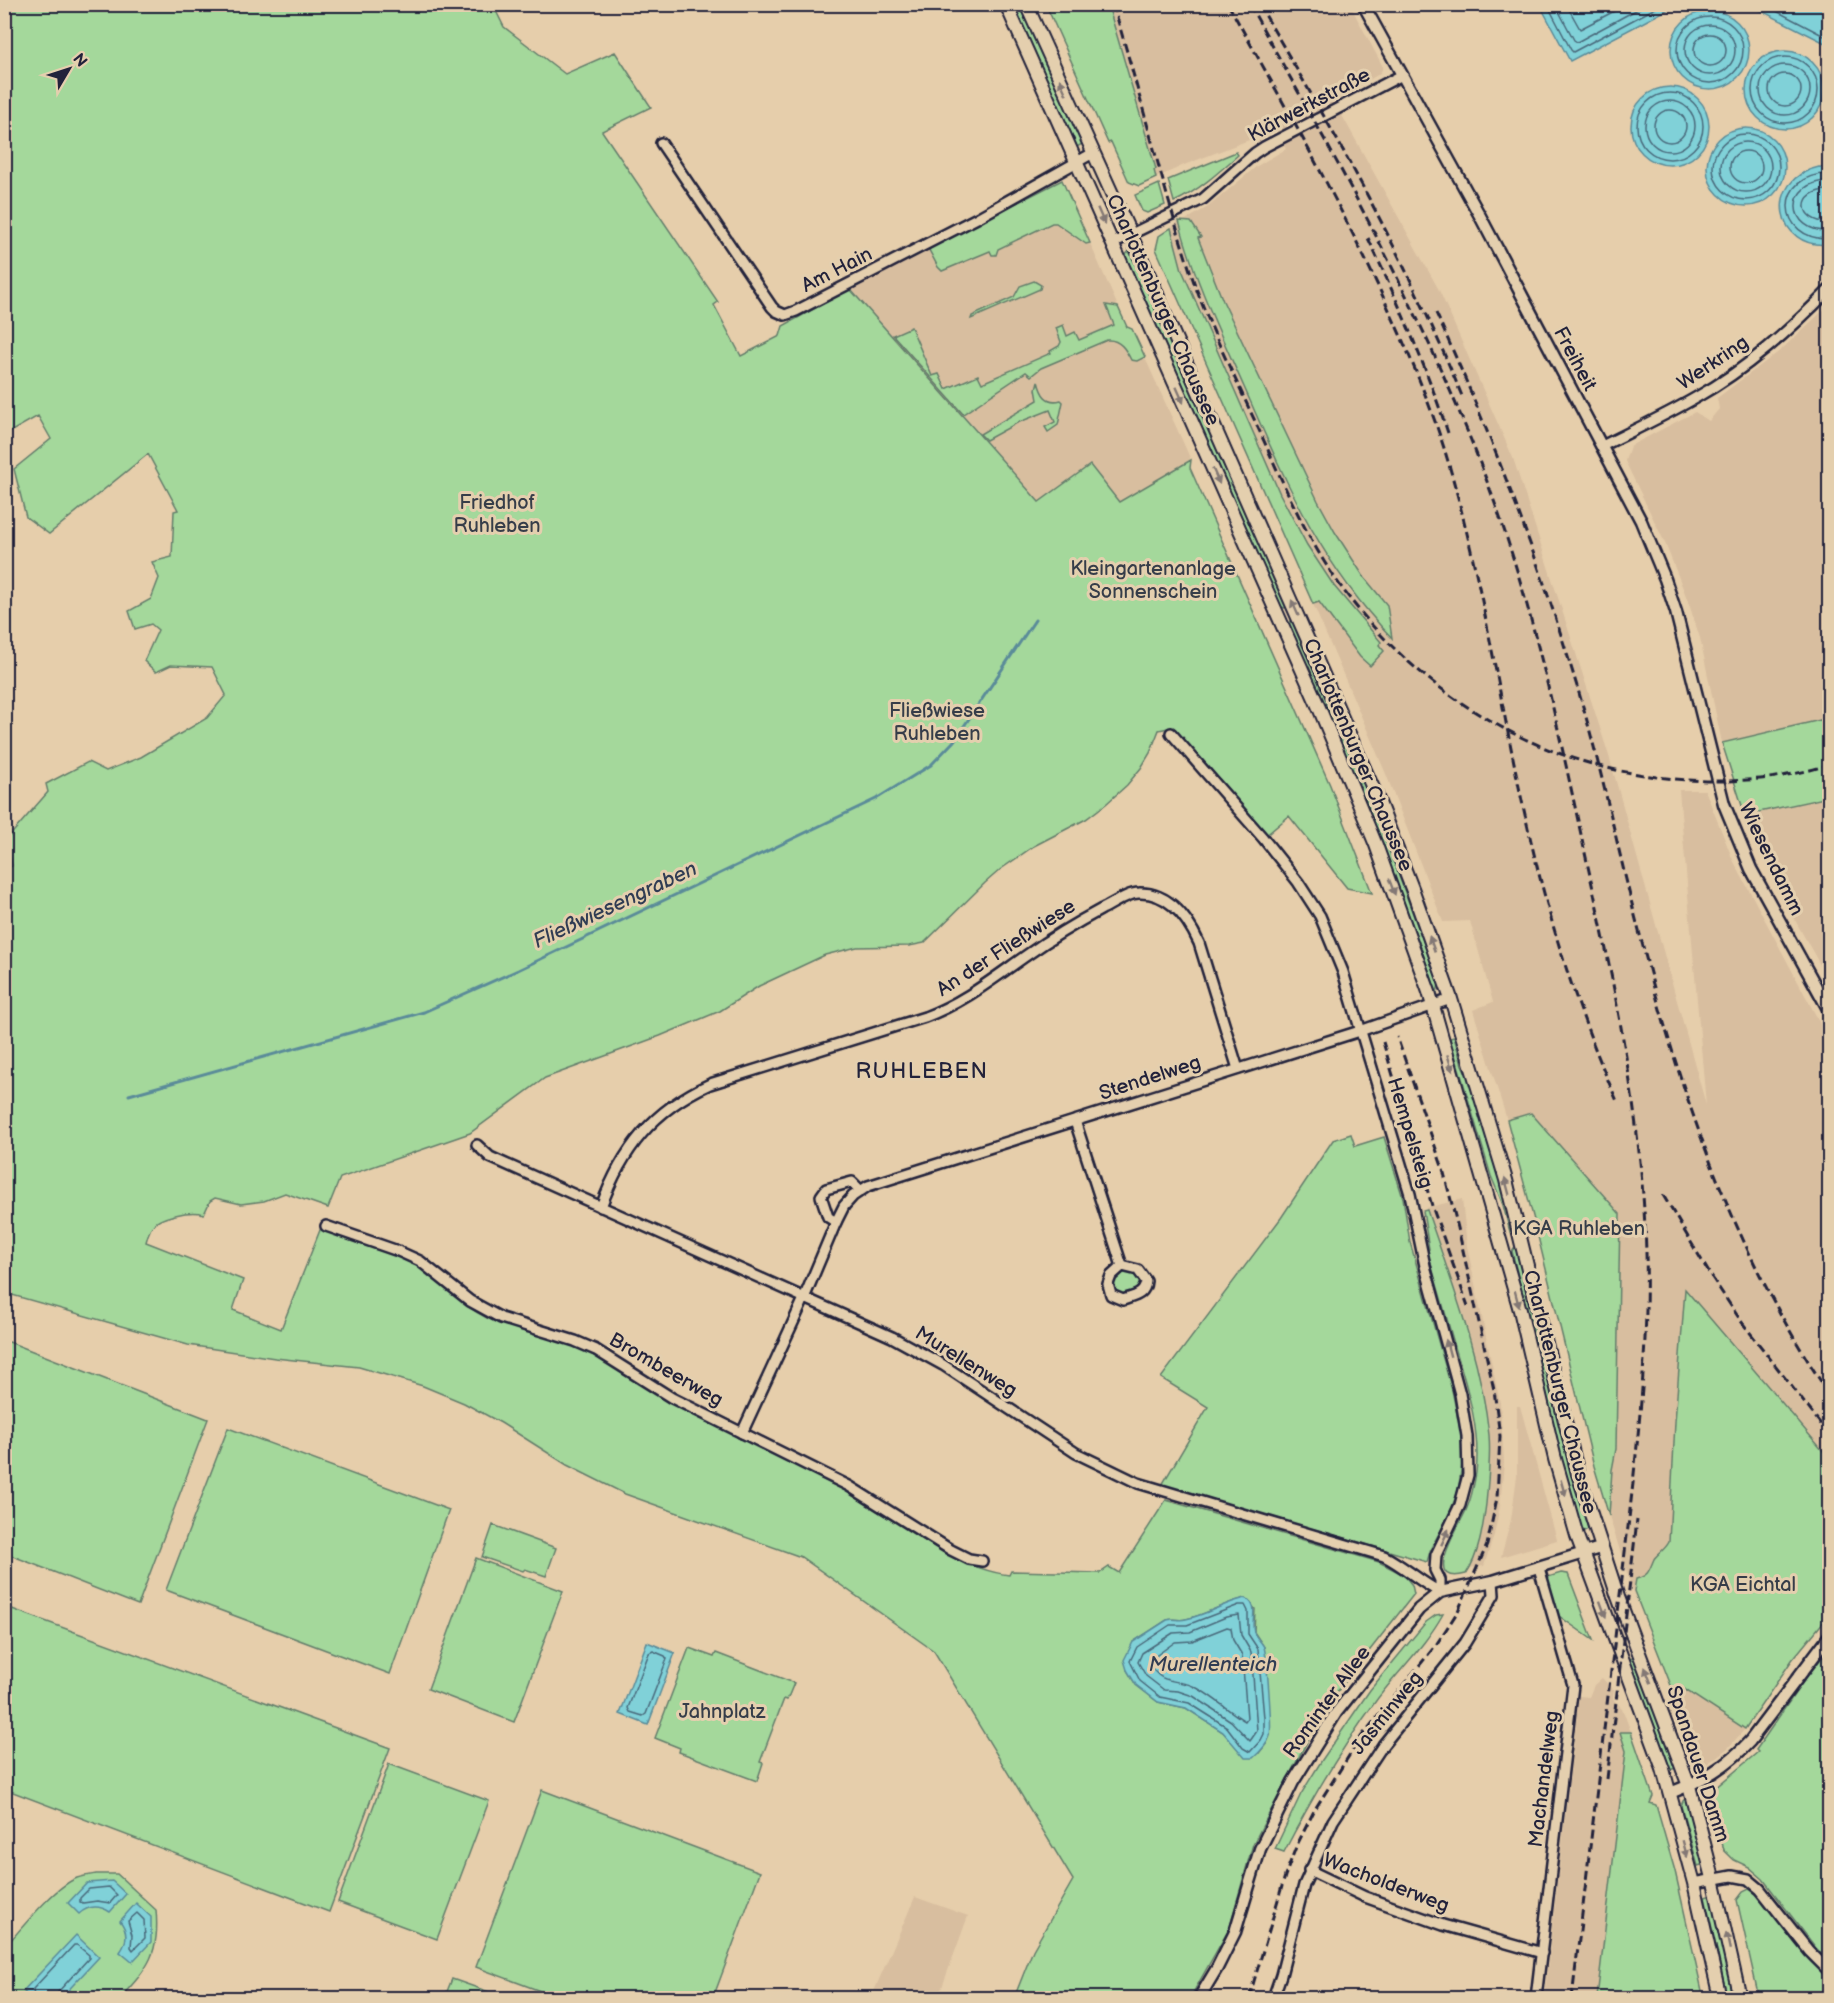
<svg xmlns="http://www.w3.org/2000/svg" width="1834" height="2003" viewBox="0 0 1834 2003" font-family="'Balsamiq Sans',sans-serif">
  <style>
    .built { fill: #d8be9f }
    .green { fill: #a4d89b; stroke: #637d6b; stroke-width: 1.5; fill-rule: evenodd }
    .water { fill: #80d1d8; stroke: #5a8b99; stroke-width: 1.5 }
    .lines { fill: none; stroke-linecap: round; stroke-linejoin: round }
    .shore { stroke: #48687a; stroke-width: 1.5 }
    .stream { stroke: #5a8b99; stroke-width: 3 }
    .minor-casing { stroke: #22223b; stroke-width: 14 }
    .tertiary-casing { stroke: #22223b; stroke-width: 15 }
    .secondary-casing { stroke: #22223b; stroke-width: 16 }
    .minor { stroke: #e4cfae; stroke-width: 9 }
    .tertiary { stroke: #e4cfae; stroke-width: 10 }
    .secondary { stroke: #e4cfae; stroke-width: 12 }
    .rail { stroke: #22223b; stroke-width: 3; stroke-dasharray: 9 4.5; stroke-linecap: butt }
    .oneway { fill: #837874 }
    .labels { text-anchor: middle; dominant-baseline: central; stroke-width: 6; stroke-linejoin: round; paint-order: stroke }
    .street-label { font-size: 20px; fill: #22223b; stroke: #e4cfae }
    .park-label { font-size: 20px; fill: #363d49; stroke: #e4cfae }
    .water-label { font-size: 21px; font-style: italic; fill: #303c53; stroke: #e4cfae }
    .quarter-label { font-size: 22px; letter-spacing: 1.5px; fill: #22223b; stroke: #e4cfae }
  </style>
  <rect width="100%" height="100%" fill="#e6ceab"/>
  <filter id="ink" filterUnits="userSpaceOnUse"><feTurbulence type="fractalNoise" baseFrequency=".0167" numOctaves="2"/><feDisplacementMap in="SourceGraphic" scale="12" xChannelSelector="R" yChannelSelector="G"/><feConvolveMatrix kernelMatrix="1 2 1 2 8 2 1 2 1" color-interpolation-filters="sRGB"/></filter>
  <g filter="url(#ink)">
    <g class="built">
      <path d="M1108,5H1350L1382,65V70L1379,74L1334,101L1439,290L1513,458L1609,756L1706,1105L1679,790H1705L1733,860L1829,1040V1458L1685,1290L1675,1422L1669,1542L1651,1570L1634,1591L1635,1598L1609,1516L1612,1470L1616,1449L1620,1214L1531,1113L1507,1120L1473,1010L1493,1002L1470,921L1443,922L1386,774L1313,604L1319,602L1360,657L1370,666L1381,642L1334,586L1307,545L1280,494L1182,270L1171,228L1179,221L1189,259L1208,307L1294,500L1313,534L1349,590L1391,637L1387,605L1364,577L1335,532L1318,501L1223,301L1191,222L1184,221L1208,207L1257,166L1286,149L1275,130L1184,165L1156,178L1154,170L1156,169Z"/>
      <path d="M1062,180L1127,327L1132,329L1191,460L1119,503L1039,502L850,289Z"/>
      <path d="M1829,305V718L1722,743L1700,638L1688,601L1665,543L1625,461L1630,446L1695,412L1709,421L1719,409L1717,398L1781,350Z"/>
      <path d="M1829,797H1830L1829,981L1786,904L1745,815Z"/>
      <path d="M1462,1199L1467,1246L1500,1403L1504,1462L1500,1506L1494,1535L1484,1566L1469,1568L1479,1542L1485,1514L1489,1478V1437L1482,1390L1468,1329L1426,1208Z"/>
      <path d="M1517,1406H1520L1557,1540L1501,1557L1511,1520L1517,1476Z"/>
      <path d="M1602,1678L1614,1690L1613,1699L1622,1708L1631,1732H1620L1626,1751L1597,1998H1544L1579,1696L1589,1697L1594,1685Z"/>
      <path d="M1683,1689L1745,1729L1728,1748L1707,1764L1698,1761L1676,1698Z"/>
      <path d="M915,1897L968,1916L938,1998H871Z"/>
    </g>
    <g class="green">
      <path d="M5,5H499L500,7L496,11L504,27L565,74L615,52L651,107L602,131L718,302L714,305L741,356L780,336L783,326L850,289L1039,502L1090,465L1119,502L1191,460L1190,468L1330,785L1372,893L1347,888L1289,816L1263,838L1168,728L1159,730L1150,753L1141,768L1127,785L1106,804L1086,819L1034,846L1001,869L985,883L924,943L909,946L857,947L825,955L759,986L720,1011L660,1036L545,1078L470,1133L340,1178L328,1208L285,1193L264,1201L241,1204L215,1198L210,1201L204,1214C191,1210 158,1216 151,1228C149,1232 147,1237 146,1242L243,1280L233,1310L281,1329L322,1225L327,1227C359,1240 394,1250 423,1268C446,1283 461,1306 487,1318C516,1331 548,1334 577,1347C615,1364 647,1390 683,1409C732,1436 784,1457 833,1484C888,1513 948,1567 1009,1575L1011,1571L1100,1573L1109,1567L1119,1573L1166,1500L1379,1562L1404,1575L1412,1585L1414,1594L1326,1706L1253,1844L1229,1929L1190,1998H1014L1033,1950L1073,1880L934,1651L801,1557L625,1494L567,1465L501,1423L464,1403L423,1386L359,1367L275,1358L188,1345L5,1293L4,871L12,866L7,839L48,792L46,784L88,762L106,771L141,757L207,718L226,695L212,667L171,665L156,672L144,661L158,630L151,624L135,629L129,611L151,599L159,578L152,562L172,557L174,511L178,510L148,454L49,534L26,517L14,469L51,439L38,416L10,432L5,431ZM1246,1598L1255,1609L1254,1632L1264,1647L1270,1734L1267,1743L1259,1753L1231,1741L1223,1732L1186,1708L1158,1702L1136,1685L1127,1670L1133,1642L1167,1620C1174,1618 1179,1621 1186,1619C1207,1615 1225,1602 1246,1598Z"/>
      <path d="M1013,5H1020L1082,144L1077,147Z"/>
      <path d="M1046,5H1108L1156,169L1154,170L1156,178L1139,186L1129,182L1111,142L1108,143Z"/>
      <path d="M1236,152L1238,155C1218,173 1198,191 1174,202L1168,180Z"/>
      <path d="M1062,180L1090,243L1086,244L1056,223H1052L998,249L996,255H992L990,251L942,271L938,267L928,248Z"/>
      <path d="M1159,184L1165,205L1147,213L1142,211L1135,195Z"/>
      <path d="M1179,221L1191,222L1201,237L1198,238L1223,301L1318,501L1335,532L1364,577L1387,605L1392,638C1319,562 1286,482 1244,387C1220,333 1194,279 1179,221Z"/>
      <path d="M1171,228L1182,270L1280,494L1307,545L1334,586L1381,642L1379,645L1384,651L1370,666L1360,657L1319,602L1313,604L1156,249L1159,236Z"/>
      <path d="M1129,251L1287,604L1285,608L1281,607L1125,256Z"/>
      <path d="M1034,281L1041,285L1040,289L971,319L972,316L1014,297L1020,286Z"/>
      <path d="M1106,305L1118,307L1127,327L1132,329L1145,357L1137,361L1131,360C1126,350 1120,339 1107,340L1041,368L1031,376L1026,372L963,414L893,335L911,327L932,376L939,374L946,389L978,375L982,383L1051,353L1050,351L1059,346L1061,342L1056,328L1063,325L1067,336L1075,332L1079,340L1114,325Z"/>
      <path d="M1038,381C1041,394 1046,404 1061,400L1063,402L1058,425L1048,432L1045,427L1055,422L1050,410L1017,423L986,440L980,434L1038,400L1036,389Z"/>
      <path d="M1291,621H1294L1364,782L1439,984L1437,993C1393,867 1343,745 1289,624Z"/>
      <path d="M1829,718V797L1745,815L1722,743Z"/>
      <path d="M1454,1037L1462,1065L1474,1089L1514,1231L1510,1232L1503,1205L1491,1176L1450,1038Z"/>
      <path d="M1531,1113L1620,1214L1616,1449L1612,1470L1609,1516L1594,1466L1534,1220L1507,1120Z"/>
      <path d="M1351,1134L1355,1146L1384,1137L1403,1198L1410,1242L1452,1390L1461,1434L1463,1457L1458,1491L1448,1517L1431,1548L1427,1562L1162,1485L1208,1407L1161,1378L1281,1218L1333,1140Z"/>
      <path d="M1427,1210C1452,1284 1481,1357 1489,1435C1491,1458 1488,1481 1486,1504C1483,1527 1479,1555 1466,1574C1418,1587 1461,1524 1467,1508C1472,1497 1474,1485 1476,1473C1481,1430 1467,1388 1455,1347C1446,1315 1436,1282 1427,1250L1429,1249L1423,1211Z"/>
      <path d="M1514,1248L1519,1252L1566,1453L1588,1529L1582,1532L1560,1455L1512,1251Z"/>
      <path d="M1130,1272L1140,1279L1141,1285L1137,1292L1124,1296L1113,1291C1112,1278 1117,1273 1130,1272Z"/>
      <path d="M1685,1289L1829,1458V1615L1792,1660L1745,1729L1684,1689L1676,1698L1634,1591L1636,1579C1649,1576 1649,1570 1654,1559C1657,1554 1665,1550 1669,1542L1675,1422Z"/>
      <path d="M9,1342L208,1419L138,1605L5,1553L4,1344Z"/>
      <path d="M228,1428L449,1510L390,1674L166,1590Z"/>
      <path d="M493,1525L556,1548L546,1576L525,1569L523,1571L482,1557Z"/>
      <path d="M476,1558L563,1591L514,1722L428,1689Z"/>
      <path d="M1561,1573L1568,1574L1593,1640L1559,1616L1547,1581L1548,1577Z"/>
      <path d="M4,1606L390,1748L329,1912L5,1789Z"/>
      <path d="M1443,1614C1426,1645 1400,1669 1378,1698C1342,1747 1312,1798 1284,1852L1275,1849L1301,1794L1322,1760L1370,1690L1426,1622L1436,1615Z"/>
      <path d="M689,1648L714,1657L716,1653L794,1683L787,1700L784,1699L760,1762L763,1763L757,1781L679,1752L680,1748L655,1738Z"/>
      <path d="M1829,1649V1961L1816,1948L1763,1879L1749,1867L1734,1860L1724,1850L1711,1801L1714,1789L1758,1752L1756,1750L1805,1679Z"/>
      <path d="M1634,1655L1676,1768L1669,1770L1629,1661Z"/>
      <path d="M1620,1732H1631L1653,1796L1650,1803L1656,1805L1675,1871L1703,1995L1701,1998H1597L1626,1751Z"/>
      <path d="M389,1764L489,1801L437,1939L338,1902Z"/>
      <path d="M542,1790L760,1872L713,1998H559L476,1967Z"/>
      <path d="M1686,1798L1704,1864L1698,1866L1681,1806L1683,1801Z"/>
      <path d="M96,1874H117L156,1910C160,1953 149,1967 120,1998H5L4,1948C22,1928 54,1887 77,1878C83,1876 90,1875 96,1874Z"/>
      <path d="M1749,1889L1760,1897L1810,1961L1829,1979V1998H1759L1737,1900L1743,1892Z"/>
      <path d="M1712,1895L1731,1985L1730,1993L1727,1996L1705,1897Z"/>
      <path d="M452,1979L492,1993L491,1998H492H457L446,1994Z"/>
    </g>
    <g class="water">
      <path d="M1540,5H1676L1570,61Z"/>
      <path d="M1750,5H1829V45Z"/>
      <circle cx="1710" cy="50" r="39"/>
      <circle cx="1785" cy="90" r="39"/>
      <circle cx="1670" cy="126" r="39"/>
      <circle cx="1746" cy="167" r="39"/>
      <path d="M1819,167L1830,168L1829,244C1776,251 1762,179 1819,167Z"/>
      <path d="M1246,1598C1260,1607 1250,1619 1254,1632C1255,1637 1262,1642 1264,1647C1267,1657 1272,1726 1270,1736C1267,1745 1260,1752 1253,1758H1245L1223,1732L1186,1708L1158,1702L1136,1685L1127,1670L1124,1660L1133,1642L1167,1620C1174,1618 1179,1621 1186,1619C1207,1615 1225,1602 1246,1598Z"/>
      <path d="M647,1642L675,1653L648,1725L620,1714Z"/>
      <path d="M112,1881L126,1894L110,1912C99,1905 89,1905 79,1914L68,1903L87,1883Z"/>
      <path d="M136,1903L151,1917V1942L132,1962L120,1952C128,1941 128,1931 120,1921Z"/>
      <path d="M76,1935L99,1957L61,1998H31L23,1991Z"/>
    </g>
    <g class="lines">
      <g class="shore">
        <path d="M1547,4L1571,50L1573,52L1663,4"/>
        <path d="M1555,4L1574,40L1577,42L1647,4"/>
        <path d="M1566,4L1580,29L1628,4"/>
        <path d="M1763,4L1830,39"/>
        <circle cx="1710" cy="50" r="33"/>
        <circle cx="1710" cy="50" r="25"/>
        <circle cx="1710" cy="50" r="16"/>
        <circle cx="1785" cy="90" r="33"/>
        <circle cx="1785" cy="90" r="25"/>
        <circle cx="1785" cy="90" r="16"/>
        <circle cx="1670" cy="126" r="33"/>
        <circle cx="1670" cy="126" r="25"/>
        <circle cx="1670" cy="126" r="16"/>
        <circle cx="1746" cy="167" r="33"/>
        <circle cx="1746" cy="167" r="25"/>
        <circle cx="1746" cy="167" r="16"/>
        <path d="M1830,174C1773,172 1775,241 1830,239"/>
        <path d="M1830,181C1784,180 1785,233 1830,231"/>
        <path d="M1830,190C1796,189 1797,223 1830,222"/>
        <path d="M1239,1605H1245L1248,1611V1634L1258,1649L1264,1718V1734L1261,1740L1250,1752L1243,1748L1227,1727L1189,1703L1160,1697L1140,1681L1130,1661L1137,1647L1170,1625H1187Z"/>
        <path d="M1239,1615L1241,1635L1251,1652L1253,1675L1257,1731L1250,1741L1231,1721L1193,1696L1178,1691L1164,1690L1146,1676L1138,1662L1142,1653L1173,1633L1190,1632L1226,1617Z"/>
        <path d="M1227,1627L1231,1628L1233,1640L1242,1655L1247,1718L1245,1721C1229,1712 1214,1697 1197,1688C1178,1677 1162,1688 1149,1663L1150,1660L1175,1642L1192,1641Z"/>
        <path d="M653,1651L665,1656L667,1659L646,1714L643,1716L630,1712L628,1708L649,1653Z"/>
        <path d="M109,1887L117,1895L110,1903L97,1901L83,1903L80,1902V1898L89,1889Z"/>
        <path d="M137,1913L144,1920L145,1938L133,1950L131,1947L132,1935L128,1921Z"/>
        <path d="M34,1998L33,1989L74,1945H77L89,1955V1958L58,1992L57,1998"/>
      </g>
      <path class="stream" d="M129,1095L424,1012L518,970L876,799L931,765L954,741L1035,620"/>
      <defs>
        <g id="minor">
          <path d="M661,143L772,307L776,311L785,315L796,311L977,218L1093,153"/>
          <path d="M1113,243L1203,199L1255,153L1264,147L1402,75"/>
          <path d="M1602,446C1634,430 1666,415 1697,397C1747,369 1790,330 1830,289"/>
          <path d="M1075,1121L1122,1266"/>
          <path d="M477,1145L490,1157L892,1337L943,1365L1076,1453L1138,1483L1384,1556C1404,1566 1420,1582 1440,1592V1580L1435,1570L1436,1555L1460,1505L1468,1475L1467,1436L1460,1394L1425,1266L1410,1194L1343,972L1320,916L1298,882L1263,838L1171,733"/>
          <path d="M601,1207C622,1149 653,1110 710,1084L925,1017C963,1003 994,978 1027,955C1051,938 1076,923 1102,909C1113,904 1127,893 1139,893C1169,892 1188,919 1199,943L1238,1069"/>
          <path d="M836,1222L828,1217L821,1196L826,1189L852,1182L860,1190"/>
          <path d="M326,1226L398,1251L420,1261L470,1301L501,1318L575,1341L596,1350L672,1398L849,1486L951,1550L969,1559L982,1561"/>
          <path d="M1122,1266L1138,1270L1146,1281C1145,1295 1134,1296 1123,1300L1111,1295L1108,1284L1111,1276Z"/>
          <path d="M742,1433L802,1303L836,1222L844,1206L853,1196L868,1186L1360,1031L1451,999"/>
          <path d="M1309,1870L1365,1897L1443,1925L1542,1953"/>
          <path d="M1694,1883L1732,1876L1748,1879L1760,1889L1809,1951L1830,1972"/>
          <path d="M1273,1998L1281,1975L1304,1885L1333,1821L1383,1745L1465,1643L1494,1595L1493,1581"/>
          <path d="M1536,1998L1573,1685L1539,1568"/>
        </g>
        <g id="tertiary">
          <path d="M1363,4L1480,216L1641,521L1665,579L1676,612L1724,804L1751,869L1830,1012"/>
          <path d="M1670,1793C1702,1781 1727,1766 1750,1741L1830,1635"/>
          <path d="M1199,1998L1217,1968L1235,1932L1260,1849L1293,1782L1336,1713L1419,1609L1440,1592L1493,1581L1600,1548"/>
        </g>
        <g id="secondary">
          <path d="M1006,4L1320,710L1376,845L1429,992L1520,1310L1555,1459L1577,1536L1663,1769L1694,1883L1720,1998"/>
          <path d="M1026,4L1153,284L1166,317L1376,795L1413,891L1451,999L1506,1180L1578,1474L1618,1597L1689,1786L1713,1878L1740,1998"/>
        </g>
      </defs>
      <use href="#minor" class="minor-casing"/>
      <use href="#tertiary" class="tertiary-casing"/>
      <use href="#secondary" class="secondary-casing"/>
      <use href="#minor" class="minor"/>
      <use href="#tertiary" class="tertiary"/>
      <use href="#secondary" class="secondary"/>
      <g class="rail">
        <path d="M1113,4C1139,90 1160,177 1187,261C1205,320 1234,375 1259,430C1280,476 1299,521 1325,563C1388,663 1492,740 1607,768C1677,784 1761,788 1830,764"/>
        <path d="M1228,4C1283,102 1338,199 1385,301C1407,349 1428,398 1444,448C1482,573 1499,701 1528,828C1549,922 1578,1013 1617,1101"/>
        <path d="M1249,4C1341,168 1434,331 1497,509C1537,623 1561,743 1587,862C1616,991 1642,1120 1646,1252C1649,1367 1633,1482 1620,1595C1604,1730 1588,1864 1572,1998"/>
        <path d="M1259,4C1282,45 1307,86 1330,127C1379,214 1424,303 1462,396"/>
        <path d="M1368,238C1398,302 1426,366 1448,433"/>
        <path d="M1436,313C1495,442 1544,573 1584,710C1605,784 1620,860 1640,935C1682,1099 1734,1253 1830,1395"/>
        <path d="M1383,1042L1433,1209L1468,1306"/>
        <path d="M1663,1195L1711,1276L1741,1321L1830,1436"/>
        <path d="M1607,1779L1637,1520"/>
        <path d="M1249,1998L1285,1876L1296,1847L1315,1809L1361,1737L1436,1645L1458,1611L1487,1545L1497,1498L1500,1436L1494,1390L1458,1228L1443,1169L1397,1037"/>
      </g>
    </g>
    <defs><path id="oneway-solid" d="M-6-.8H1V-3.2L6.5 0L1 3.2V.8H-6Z" transform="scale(1.5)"/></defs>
    <g class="oneway">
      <use href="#oneway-solid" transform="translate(1063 87) rotate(-114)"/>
      <use href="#oneway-solid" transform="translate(1101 216) rotate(66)"/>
      <use href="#oneway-solid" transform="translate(1180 395) rotate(66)"/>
      <use href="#oneway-solid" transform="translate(1216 476) rotate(66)"/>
      <use href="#oneway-solid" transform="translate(1295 608) rotate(-114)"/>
      <use href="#oneway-solid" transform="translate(1392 887) rotate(69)"/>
      <use href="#oneway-solid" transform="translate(1432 944) rotate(-110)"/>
      <use href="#oneway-solid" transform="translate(1450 1063) rotate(72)"/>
      <use href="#oneway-solid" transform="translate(1507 1186) rotate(-105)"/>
      <use href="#oneway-solid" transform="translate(1517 1299) rotate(75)"/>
      <use href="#oneway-solid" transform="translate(1448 1348) rotate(-105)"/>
      <use href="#oneway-solid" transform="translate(1563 1488) rotate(74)"/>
      <use href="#oneway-solid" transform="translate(1445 1537) rotate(-65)"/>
      <use href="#oneway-solid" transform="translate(1603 1609) rotate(70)"/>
      <use href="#oneway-solid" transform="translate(1648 1675) rotate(-111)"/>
      <use href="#oneway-solid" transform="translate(1685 1849) rotate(75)"/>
      <use href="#oneway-solid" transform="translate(1728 1941) rotate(-102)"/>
    </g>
  </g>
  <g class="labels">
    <g class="street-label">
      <text transform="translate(1309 105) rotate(-28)">Klärwerkstraße</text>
      <text transform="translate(837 270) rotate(-27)">Am Hain</text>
      <text transform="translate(1163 310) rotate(66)">Charlottenburger Chaussee</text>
      <text transform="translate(1575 359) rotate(62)">Freiheit</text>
      <text transform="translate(1713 363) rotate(-34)">Werkring</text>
      <text transform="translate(1358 755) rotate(67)">Charlottenburger Chaussee</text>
      <text transform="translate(1771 859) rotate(64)">Wiesendamm</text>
      <text transform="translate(1006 948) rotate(-33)">An der Fließwiese</text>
      <text transform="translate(1150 1078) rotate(-18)">Stendelweg</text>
      <text transform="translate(1410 1133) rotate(73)">Hempelsteig</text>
      <text transform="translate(966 1362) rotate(32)">Murellenweg</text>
      <text transform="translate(666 1370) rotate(30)">Brombeerweg</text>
      <text transform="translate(1560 1392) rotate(76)">Charlottenburger Chaussee</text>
      <text transform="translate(1327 1702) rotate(-54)">Rominter Allee</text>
      <text transform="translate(1387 1713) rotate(-51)">Jasminweg</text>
      <text transform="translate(1698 1764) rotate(72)">Spandauer Damm</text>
      <text transform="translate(1544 1779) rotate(-83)">Machandelweg</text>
      <text transform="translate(1386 1883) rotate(21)">Wacholderweg</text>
    </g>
    <g class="park-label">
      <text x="497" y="503">Friedhof<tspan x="497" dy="23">Ruhleben</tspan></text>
      <text x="1153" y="569">Kleingartenanlage<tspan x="1153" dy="23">Sonnenschein</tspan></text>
      <text x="937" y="711">Fließwiese<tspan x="937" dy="23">Ruhleben</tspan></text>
      <text x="1579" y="1229">KGA Ruhleben</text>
      <text x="1743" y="1585">KGA Eichtal</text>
      <text x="722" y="1712">Jahnplatz</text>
    </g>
    <g class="water-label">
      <text transform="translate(615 905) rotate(-25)">Fließwiesengraben</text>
      <text x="1213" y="1664">Murellenteich</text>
    </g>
    <g class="quarter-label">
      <text x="922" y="1071">RUHLEBEN</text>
    </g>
  </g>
  <rect width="1834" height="2003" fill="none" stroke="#e4cfae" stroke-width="24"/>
  <rect x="12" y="12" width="1810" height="1979" fill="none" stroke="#22223b" stroke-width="2" filter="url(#ink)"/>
  <g transform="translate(69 69) rotate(51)" stroke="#e4cfae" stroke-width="4.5" paint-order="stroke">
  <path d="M0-4.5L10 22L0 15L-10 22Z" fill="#22223b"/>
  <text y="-9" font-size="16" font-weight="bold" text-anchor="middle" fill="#22223b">N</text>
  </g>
</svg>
